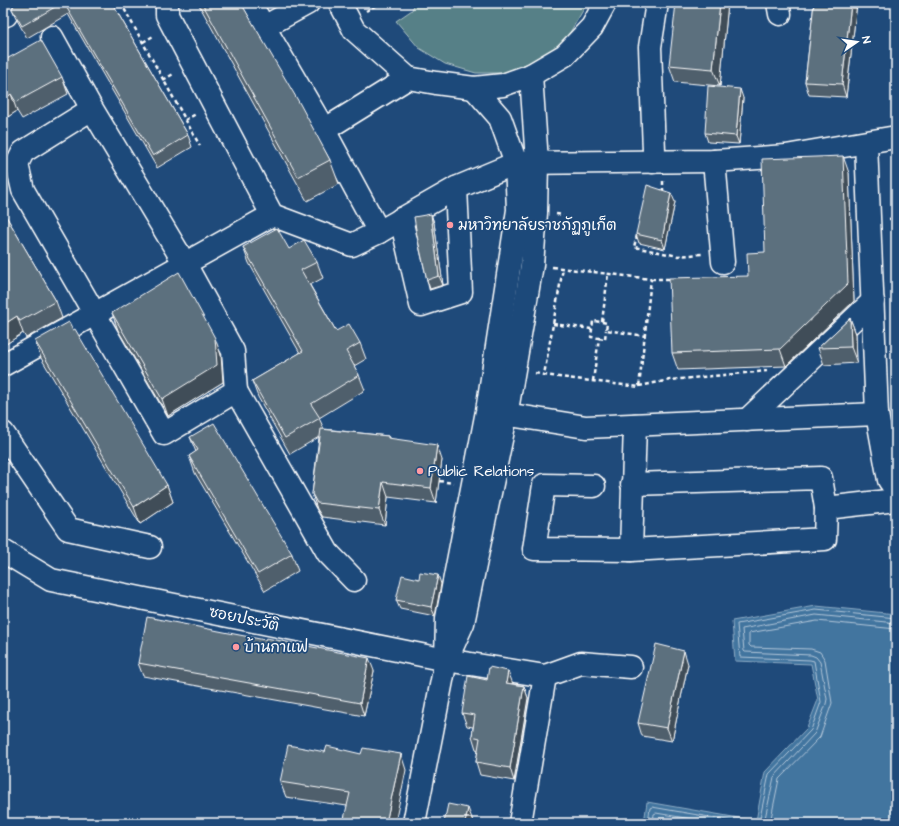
<svg xmlns="http://www.w3.org/2000/svg" width="899" height="826" viewBox="0 0 899 826" font-family="'Architects Daughter','Playpen Sans Thai',sans-serif">
  <style>
    .green { fill: #578087; stroke: #abc0c3 }
    .water { fill: #42749f; stroke: #8eacc5 }
    .lines { fill: none; stroke-linecap: round; stroke-linejoin: round }
    .shore { stroke: #b3c7d9; stroke-width: 1 }
    .minor-casing { stroke: #fff; stroke-width: 25 }
    .path { stroke: #fff; stroke-width: 2.5; stroke-dasharray: 4 3; stroke-linecap: butt }
    .minor { stroke: #1f4a7a; stroke-width: 22 }
    .wall { fill: #4f5f6c; stroke: #fff }
    .shaded-wall { fill: #404e58; stroke: #fff }
    .building { fill: #5c6f7e; stroke: #fff }
    .poi-dot { fill: #ff9aa2; stroke: #1f4a7a; stroke-width: 1.5 }
    .labels { text-anchor: middle; dominant-baseline: central; stroke-width: 3.5; stroke-linejoin: round; paint-order: stroke }
    .poi-label { font-size: 15px; fill: #fff; stroke: #1f4a7a; text-anchor: start }
    .street-label { font-size: 15px; fill: #fff; stroke: #1f4a7a }
  </style>
  <rect width="100%" height="100%" fill="#1f4a7a"/>
  <filter id="ink" filterUnits="userSpaceOnUse"><feTurbulence type="fractalNoise" baseFrequency=".025" numOctaves="2"/><feDisplacementMap in="SourceGraphic" scale="8" xChannelSelector="R" yChannelSelector="G"/><feConvolveMatrix kernelMatrix="1 2 1 2 8 2 1 2 1" color-interpolation-filters="sRGB"/></filter>
  <g filter="url(#ink)">
    <path class="green" d="M415,3H586L585,7L569,34L546,57L512,73H476L445,64L419,48L396,21L412,10Z"/>
    <path class="water" d="M816,606L896,614V823H644L647,802L756,821L765,772L807,728L818,700L811,664L735,661L732,621Z"/>
    <g class="lines">
      <g class="shore">
        <path d="M648,823L650,808L652,807L744,823"/>
        <path d="M653,823L654,814L656,813L715,823"/>
        <path d="M759,823L769,774L811,730L821,702L814,661L810,660L740,657L737,624L816,610L896,618"/>
        <path d="M764,823L774,777L815,733L826,704L827,699L820,662L816,657L811,655L745,652L744,651L742,629L816,615L896,623"/>
        <path d="M770,823L779,779L820,737L832,703L825,660L820,652L811,649L751,647L749,645V633L817,621L896,629"/>
      </g>
      <defs>
        <g id="minor">
          <path d="M167,3V15L272,215L352,245L379,232L456,188L516,163L714,161L786,156L896,137"/>
          <path d="M250,3L319,121L379,232"/>
          <path d="M340,3L354,30L408,78L436,83L474,88L503,85L531,75L565,55L592,27L605,3"/>
          <path d="M778,3L780,14"/>
          <path d="M3,16L6,15"/>
          <path d="M264,27L308,3"/>
          <path d="M52,37L92,109L185,264L233,351L236,391L164,434L23,190L17,164L23,152L92,109"/>
          <path d="M324,130L408,78"/>
          <path d="M866,143L877,414L889,480L896,490"/>
          <path d="M714,161L723,262"/>
          <path d="M653,162L654,151L650,47L657,3"/>
          <path d="M401,219L421,305L461,292L456,188"/>
          <path d="M3,365L272,215"/>
          <path d="M236,391L328,553L354,580"/>
          <path d="M492,412L586,427L877,414"/>
          <path d="M747,420L873,301"/>
          <path d="M3,433L68,529L150,547"/>
          <path d="M632,484L821,478L826,508"/>
          <path d="M594,486L544,485L534,549L631,550L825,539L826,508L896,500"/>
          <path d="M631,550L635,425"/>
          <path d="M3,551L51,580L446,660L545,676L581,663L631,667"/>
          <path d="M450,652L463,623L506,416L532,265L536,213L537,162L531,75"/>
          <path d="M414,823L446,660L447,618L487,411L518,210L516,163L500,118L474,88"/>
          <path d="M520,823L545,676"/>
        </g>
      </defs>
      <use href="#minor" class="minor-casing"/>
      <g class="path">
        <path d="M121,3L200,146"/>
        <path d="M366,11L380,3"/>
        <path d="M143,42L155,35"/>
        <path d="M163,80L175,73"/>
        <path d="M185,120L196,114"/>
        <path d="M663,192V181"/>
        <path d="M556,214L563,215"/>
        <path d="M889,219L896,218"/>
        <path d="M637,235L634,247L678,256L702,254"/>
        <path d="M552,267L651,279L639,387L544,375L563,268"/>
        <path d="M651,279H672"/>
        <path d="M602,322L607,323L606,330L645,336"/>
        <path d="M553,324L592,329"/>
        <path d="M599,338L605,339L606,330"/>
        <path d="M535,373L544,375"/>
        <path d="M593,381L599,338L591,337L593,321L602,322L608,274"/>
        <path d="M639,386L670,380L767,371"/>
        <path d="M439,481L453,483"/>
      </g>
      <use href="#minor" class="minor"/>
    </g>
    <g class="wall">
      <path d="M7,3H112L188,135L192,147L157,168L68,14L27,38L17,20L12,9L14,5Z"/>
      <path d="M198,3H241L330,160L339,184L307,201Z"/>
      <path d="M728,3L720,86L675,82L669,65Z"/>
      <path d="M814,3H857L846,97L809,95L805,82Z"/>
      <path d="M3,61L62,77L68,94L22,119L17,111L3,120Z"/>
      <path d="M743,98L739,144L708,142L705,133Z"/>
      <path d="M849,173L854,301L786,366L678,370L672,353L748,276L765,252Z"/>
      <path d="M675,202L665,249L639,243L636,234Z"/>
      <path d="M3,211L56,301L62,318L26,338L23,333L3,346Z"/>
      <path d="M431,214L434,223L443,285L430,289L427,280Z"/>
      <path d="M243,247L289,249L317,262L323,278L310,285L336,331L360,343L366,359L354,366L359,375L365,390L319,418L324,429L388,436L389,438L442,460L436,503L388,497L385,525L322,517L317,509L312,494L319,437L290,454L258,397L252,381L300,353L249,263Z"/>
      <path d="M112,313L221,355L223,382L168,416L118,330Z"/>
      <path d="M850,318L856,334L857,363L824,365L818,348Z"/>
      <path d="M35,341L167,485L173,502L140,524L41,358Z"/>
      <path d="M190,437L292,554L298,571L265,591L195,473L189,456L196,452Z"/>
      <path d="M441,584L435,616L400,609L396,600Z"/>
      <path d="M138,663L374,671L364,716L143,676Z"/>
      <path d="M688,664L672,741L642,736L638,723Z"/>
      <path d="M513,684L524,686L528,698L514,781L480,775L476,762L478,750L476,749L472,736L473,727L467,726L462,713Z"/>
      <path d="M406,770L347,806L286,797L280,782Z"/>
    </g>
    <g class="shaded-wall">
      <path d="M720,3H728L720,86L713,69Z"/>
      <path d="M851,3H857L846,97L842,84Z"/>
      <path d="M740,89L743,98L739,144L736,136Z"/>
      <path d="M11,94L17,111L3,120V100Z"/>
      <path d="M843,156L849,173L854,301L786,366L780,349Z"/>
      <path d="M671,193L675,202L665,249L662,240Z"/>
      <path d="M431,214L434,223L443,285L439,276Z"/>
      <path d="M17,316L23,333L3,346V325Z"/>
      <path d="M850,318L856,334L857,363L851,347Z"/>
      <path d="M215,338L221,355L223,382L168,416L162,399Z"/>
      <path d="M437,445L442,460L436,503L431,488Z"/>
      <path d="M383,482L388,497L385,525L379,510Z"/>
      <path d="M167,485L173,502L140,524L134,507Z"/>
      <path d="M438,575L441,584L435,616L431,607Z"/>
      <path d="M684,651L688,664L672,741L667,728Z"/>
      <path d="M369,658L374,671L364,716L360,703Z"/>
      <path d="M508,671L513,684L506,683Z"/>
      <path d="M524,686L528,698L514,781L510,768Z"/>
      <path d="M401,754L406,770L395,823H386Z"/>
      <path d="M468,808L473,821V823H465Z"/>
    </g>
    <g class="building">
      <path d="M14,3H62L22,26L12,9L14,5Z"/>
      <path d="M64,3H112L188,135L153,156Z"/>
      <path d="M202,3H241L300,104L330,160L298,177Z"/>
      <path d="M676,3H720L713,69L669,65Z"/>
      <path d="M814,3H851L842,84L805,82Z"/>
      <path d="M41,40L62,77L16,102L11,94L3,100V61Z"/>
      <path d="M708,86L740,89L736,136L705,133Z"/>
      <path d="M843,156L848,284L780,349L672,353L669,278L748,276L747,253L765,252L762,159Z"/>
      <path d="M647,185L671,193L662,240L636,234Z"/>
      <path d="M3,211L56,301L20,321L17,316L3,325Z"/>
      <path d="M431,214L439,276L427,280L417,236L414,217Z"/>
      <path d="M277,228L289,249L304,240L317,262L301,270L336,331L349,324L360,343L346,351L359,375L311,404L320,418L285,438L252,381L303,351L243,247Z"/>
      <path d="M179,272L215,338L217,365L162,399L112,313Z"/>
      <path d="M850,318L851,347L818,348Z"/>
      <path d="M69,322L73,330L75,329L167,485L134,507L35,341Z"/>
      <path d="M214,423L292,554L258,574L189,456L198,450L190,437Z"/>
      <path d="M321,429L388,436V438L437,445L431,488L383,482L379,510L317,503L312,494Z"/>
      <path d="M420,572L438,575L431,607L396,600L402,575L419,579Z"/>
      <path d="M147,617L265,640L266,638L369,658L360,703L138,663Z"/>
      <path d="M656,644L684,651L667,728L638,723Z"/>
      <path d="M489,667L508,671L506,683L524,686L510,768L476,762L480,738L472,736L475,715L462,713L468,676L487,680Z"/>
      <path d="M288,745L325,752L327,746L361,754L363,748L401,754L386,823H343L350,793L280,782Z"/>
      <path d="M448,804L468,808L465,823H444Z"/>
    </g>
  </g>
  <g class="poi-dot">
    <circle cx="450" cy="225" r="4"/>
    <circle cx="420" cy="471" r="4"/>
    <circle cx="236" cy="647" r="4"/>
  </g>
  <g class="labels">
    <g class="poi-label">
      <text x="458" y="225">มหาวิทยาลัยราชภัฏภูเก็ต</text>
      <text x="428" y="471">Public Relations</text>
      <text x="244" y="647">บ้านกาแฟ</text>
    </g>
    <g class="street-label">
      <text transform="translate(244 619) rotate(12)">ซอยประวัติ</text>
    </g>
  </g>
  <rect width="899" height="826" fill="none" stroke="#1f4a7a" stroke-width="16"/>
  <rect x="8" y="8" width="883" height="810" fill="none" stroke="#fff" stroke-width="1.5" filter="url(#ink)"/>
  <g transform="translate(857 42) rotate(77)" stroke="#1f4a7a" stroke-width="3" paint-order="stroke">
  <path d="M0-3L7 15L0 10L-7 15Z" fill="#ffffff"/>
  <text y="-6" font-size="11" font-weight="bold" text-anchor="middle" fill="#ffffff">N</text>
  </g>
</svg>
